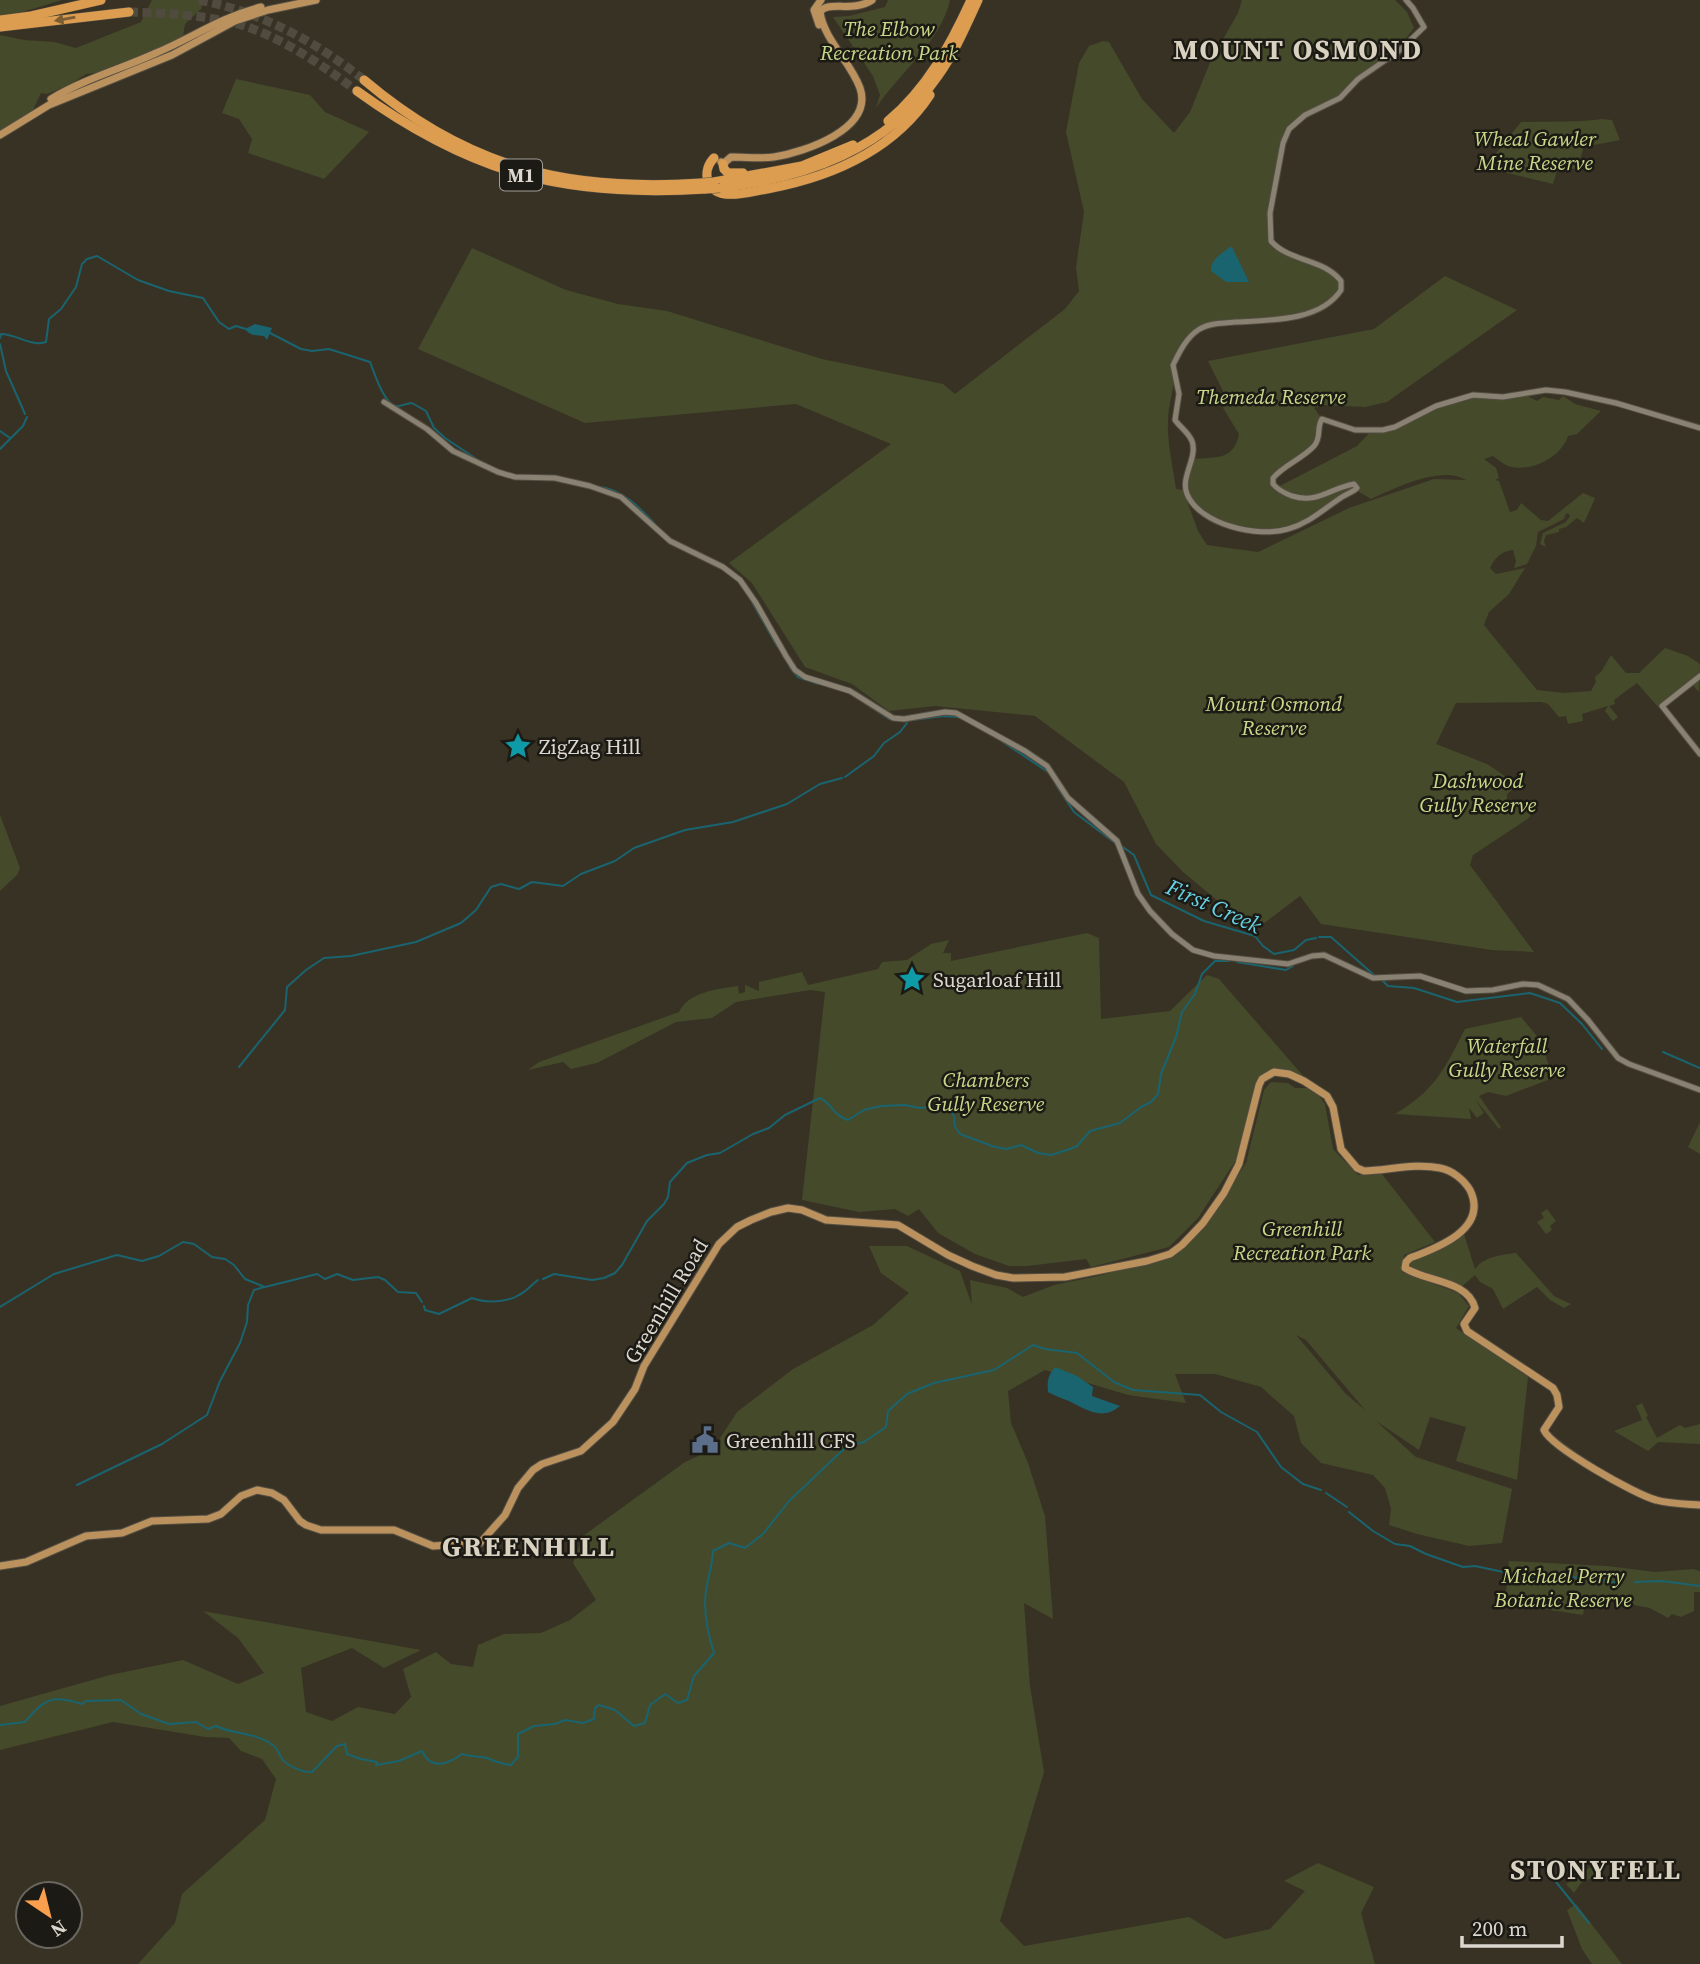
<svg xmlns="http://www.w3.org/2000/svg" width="1700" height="1964" viewBox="0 0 1700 1964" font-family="'Source Serif 4',serif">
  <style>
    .green { fill: #454a2a; fill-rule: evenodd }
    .water { fill: #1a6470 }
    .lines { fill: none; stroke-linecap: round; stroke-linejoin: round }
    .stream { stroke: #1a6470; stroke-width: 2 }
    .highway-tunnel { stroke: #504b3e; stroke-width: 9; stroke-dasharray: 9 4.5; stroke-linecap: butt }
    .minor-casing { stroke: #544e43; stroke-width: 7 }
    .major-casing { stroke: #544e43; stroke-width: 9 }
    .highway-casing { stroke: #544e43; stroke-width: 10 }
    .minor { stroke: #898272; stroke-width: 5 }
    .major { stroke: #bb925e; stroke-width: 7 }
    .highway { stroke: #dd9d50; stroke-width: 9 }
    .highway-bridge-casing { stroke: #544e43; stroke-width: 10; stroke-linecap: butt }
    .highway-bridge { stroke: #dd9d50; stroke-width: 9 }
    .oneway { fill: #7c5c32 }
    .labels { text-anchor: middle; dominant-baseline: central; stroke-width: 5; stroke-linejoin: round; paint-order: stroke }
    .shield { fill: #1c1a14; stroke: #a29e97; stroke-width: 2 }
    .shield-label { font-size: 19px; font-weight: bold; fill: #dbd7cf }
    .park-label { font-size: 21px; font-style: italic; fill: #cad789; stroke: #1c1a14 }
    .poi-label { font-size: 21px; fill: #dbd7cf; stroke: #1c1a14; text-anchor: start }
    .street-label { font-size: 21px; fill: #dbd7cf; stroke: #1c1a14 }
    .water-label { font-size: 23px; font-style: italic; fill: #66d1e4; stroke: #1c1a14 }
    .district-label { font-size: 28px; font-weight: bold; letter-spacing: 2px; fill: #dad2c1; stroke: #1c1a14 }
  </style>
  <rect width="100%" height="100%" fill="#383224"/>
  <g class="green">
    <path d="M0,0H62L6,17H0Z"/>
    <path d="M152,0H204L201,9L185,24L183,36L169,47L107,72L86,74L69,85L47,94L41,93L33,110L0,131V35L24,40L54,42L76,48L141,22Z"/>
    <path d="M888,0H950C941,42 899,73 876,108L880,95L873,76L833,17L849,16L885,7Z"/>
    <path d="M1242,0H1395L1407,12L1414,28L1393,55L1358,79L1340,98L1305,115L1286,136L1270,213L1274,244L1322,265L1341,281L1338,295L1312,311L1288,318L1221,323L1196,331L1173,365C1177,385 1168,401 1168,421C1167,443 1173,467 1176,489L1183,490L1198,531L1207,545L1258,552L1349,508L1434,479L1466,480C1442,465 1395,488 1371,499L1356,490L1322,513L1277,532L1226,526L1196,506L1185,489L1192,459C1215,457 1234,461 1239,434L1223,408L1226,397L1208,361L1374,329L1445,276L1517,310L1387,402L1365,407L1323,405L1314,408L1322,419L1318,440L1275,475L1276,488L1357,446L1371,431L1383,430L1473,395L1491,397L1523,394L1537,401L1543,397L1559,400L1563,396L1575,404L1601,411L1577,434L1568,436C1561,458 1530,473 1508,466C1503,464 1497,459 1493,456L1484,459L1496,468L1499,478L1495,480L1499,481L1510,512L1517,510L1521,503L1541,520L1548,521L1583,493L1595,498L1584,523L1577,518L1566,527L1559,529V532L1546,535L1544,541L1546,547L1540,544L1543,533L1566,522L1570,516L1568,513L1565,515L1564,519L1538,532L1536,546L1527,564L1514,568L1516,561L1513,550C1501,551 1495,558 1490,568L1496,574L1525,568L1509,594L1489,612L1484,625L1537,690L1564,693L1591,691L1596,682L1595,677L1601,672L1611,655L1626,673H1639L1665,648L1688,656L1700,664L1699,692L1691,683L1659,708L1637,683L1614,700L1615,704L1609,706L1618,717L1613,721L1605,711L1608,706L1582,714L1583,721L1568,724L1566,716L1559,717L1548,704L1541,702L1456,703L1436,744L1487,764L1518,785L1507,794V802L1534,803L1529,818L1473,855L1470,865L1534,952L1492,950L1321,924L1300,896L1259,927L1236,916L1183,872L1156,844L1124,782L1035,716L935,706L889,711L852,684L805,667L752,583L729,563L891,444L796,404L585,423L418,349L472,248L566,290L618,304L667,311L822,359L943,384L955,394L1065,309L1079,291L1076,267L1084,212L1066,132L1079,63L1089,46L1103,41L1109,42L1142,99L1174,133L1190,112L1211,60L1238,13Z"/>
    <path d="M236,79L310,95L325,112L369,132L324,179L248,153L252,139L239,119L222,113Z"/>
    <path d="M1601,119L1612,120L1620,140L1584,147L1577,169L1558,167L1553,184L1499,171L1489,162L1521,122C1547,121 1576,123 1601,119Z"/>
    <path d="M0,815L20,868L17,875L0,891Z"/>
    <path d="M1087,933L1099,938L1101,1019L1170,1011L1207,975L1219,979L1305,1078L1280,1069L1267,1071L1255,1084L1238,1157L1198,1218L1169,1247L1091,1267L1086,1259L1027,1266H1009L975,1254L938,1233L919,1209L908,1216L895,1209L859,1212L802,1200L825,992L810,990L736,1002L712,1018L676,1022L597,1063L571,1069L563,1062L528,1070L539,1062L679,1012C688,992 718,989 738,986L739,994L745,992V985L759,991V982L802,972L808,985L878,969L882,962L907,960L931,944L949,940L943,953H951V961Z"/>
    <path d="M1521,1017L1541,1041L1553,1078L1506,1096L1488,1092L1479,1096L1501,1127L1499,1129L1475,1099L1484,1113L1477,1118L1469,1108L1471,1119L1395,1114C1435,1090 1444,1070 1465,1029Z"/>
    <path d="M1271,1082L1288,1083L1295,1088H1313L1325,1104L1333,1149L1358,1175L1382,1174L1435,1242L1404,1255L1402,1272L1458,1293L1469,1306L1456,1328L1528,1377L1517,1480L1456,1461L1466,1427L1430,1417L1419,1450L1376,1421L1416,1457L1512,1489L1502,1543L1469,1546L1417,1534L1389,1525L1391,1509L1385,1488L1373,1475L1321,1463L1301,1443L1294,1416L1261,1387L1215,1374H1175L1186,1403L1128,1395L1045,1370L1008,1391L1011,1423L1028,1463L1045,1516L1053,1619L1024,1603L1030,1686L1044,1772L1000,1921L1024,1946L1189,1917L1225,1939L1270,1929L1305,1891L1284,1881L1318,1863L1374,1887L1361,1913L1375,1964H138L175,1923L182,1894L265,1820L276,1779L262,1759L241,1751L229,1738L205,1737L113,1722L0,1750V1706L110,1675L183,1660L238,1684L264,1673L238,1638L203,1611L421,1650L384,1668L352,1648L301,1668L306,1712L332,1721L358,1707L395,1714L411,1697L403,1669L436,1652L451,1664L473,1667L478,1645L504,1634L541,1633L570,1620L596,1600L573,1563L583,1536L685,1462L713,1449L737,1412L793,1369L873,1325L909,1293L881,1273L869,1246H907L960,1271L972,1305L970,1280L1007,1288L1023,1297L1054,1285L1098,1276L1174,1256L1208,1221L1246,1163L1264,1090ZM1296,1335L1306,1340L1365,1410L1346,1394Z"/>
    <path d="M1700,1122V1154L1688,1147Z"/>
    <path d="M1547,1209L1556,1221L1550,1226L1552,1230L1546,1234L1537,1222L1544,1218L1541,1213Z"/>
    <path d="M1463,1231L1475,1269C1485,1256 1501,1255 1516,1253L1554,1296L1571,1304L1564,1308L1550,1300L1537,1287L1503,1309L1493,1289L1480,1282L1475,1275L1459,1289L1412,1272L1406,1262Z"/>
    <path d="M1642,1403L1648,1416L1646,1417L1657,1438L1680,1425L1685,1428L1700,1424V1444L1658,1442L1648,1451L1614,1431L1642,1420L1636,1406Z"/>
    <path d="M1509,1561L1607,1566L1655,1572L1693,1569L1700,1571V1592H1694V1611L1681,1617L1672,1614L1668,1618L1650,1608L1587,1596L1583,1615L1505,1603Z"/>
    <path d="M1596,1863L1603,1872L1581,1883L1574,1893L1566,1884Z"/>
    <path d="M1576,1904L1622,1964H1592L1582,1949L1567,1910Z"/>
  </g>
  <g class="water">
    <path d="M1230,247H1232L1249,282H1226L1211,271C1211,259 1221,254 1230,247Z"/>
    <path d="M255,324L272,328L267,340L264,336C256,335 250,336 245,329Z"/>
    <path d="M1055,1367L1077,1376L1093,1387L1092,1396L1120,1406C1102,1421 1087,1410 1069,1401C1062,1398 1055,1396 1048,1392C1047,1380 1048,1376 1055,1367Z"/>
  </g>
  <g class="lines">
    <g class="stream">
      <path d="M268,332L301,349L312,351L329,349L370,362C374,372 384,404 396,406C400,407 407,403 412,403L426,411L434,428L445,438L478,460"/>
      <path d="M0,338L1,334C17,334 30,347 46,342L49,319L61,309L76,287L82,264L87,259L97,256L138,280L169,291L203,298L219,322L229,329L236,326L246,329"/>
      <path d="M0,344L6,371L25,414"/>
      <path d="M0,431L10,438"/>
      <path d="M0,449L23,426L27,417"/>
      <path d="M600,487C623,490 639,507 655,524"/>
      <path d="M752,602L777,646"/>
      <path d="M789,666L798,677L818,684"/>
      <path d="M865,703L889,719"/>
      <path d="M905,721L943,716L958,717"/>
      <path d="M1003,742L1048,772"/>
      <path d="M845,777L874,756L884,743L900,732L907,723"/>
      <path d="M1056,785L1074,812L1115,843"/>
      <path d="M1123,847L1134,855L1151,895L1204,921L1255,936L1263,946L1274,954L1294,950L1306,940L1316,938"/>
      <path d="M1319,937H1331L1374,975"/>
      <path d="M1237,962L1286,970L1293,966"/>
      <path d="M1383,981L1388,986L1414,988L1457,1002L1530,993L1560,1003L1582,1024L1602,1049"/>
      <path d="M1663,1052L1700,1068"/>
      <path d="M239,1067L285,1010L287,987L306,970L324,958L351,956L416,942L461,923L476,910L491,887L501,884L519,889L532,882L563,886L581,874L615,861L634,848L685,830L733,822L787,804L820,784L842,778"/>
      <path d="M543,1279L554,1274L592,1280L604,1278L615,1273L622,1265L647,1221L664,1204L668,1197L670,1182L687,1163L707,1155L720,1153L753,1134L769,1128L785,1115L820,1098C832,1104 834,1116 848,1120L864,1110L881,1106L905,1105L920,1108L942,1105L950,1110L954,1116L955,1127L960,1134L995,1147L1007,1149L1021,1145L1038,1153L1051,1155L1070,1149L1077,1146L1090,1131L1120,1123L1141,1107L1151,1102L1158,1094L1161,1074L1176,1037L1182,1012L1195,994L1202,974L1215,961H1229"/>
      <path d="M424,1306L425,1310L439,1314L472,1298C485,1303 506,1303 519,1295C526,1292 531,1285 538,1280"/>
      <path d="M0,1307L54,1274L117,1255L142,1261L159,1256L183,1242L194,1244L212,1257L225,1259L234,1265L245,1279L265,1287L317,1274L325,1279L337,1274L353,1280L378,1277L385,1280L398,1292L416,1293L422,1302"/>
      <path d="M77,1485L162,1444L207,1415L220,1381L240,1343L247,1322L248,1305L254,1290L264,1287"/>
      <path d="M1326,1493L1347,1507"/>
      <path d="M1349,1512L1373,1531L1395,1544L1410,1546L1426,1554L1463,1567L1475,1566L1541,1580L1581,1577L1619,1583"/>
      <path d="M1635,1582L1662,1581L1700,1586"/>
      <path d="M0,1725L25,1722C45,1699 51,1694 82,1704L86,1701L121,1700L141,1714L169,1724L196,1722L208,1729L216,1726C234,1735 257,1732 274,1746C278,1749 279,1755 283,1760C288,1766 304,1773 312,1772L337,1746L345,1744L347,1754L361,1759L377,1762L376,1765L399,1761L422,1751C431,1770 447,1765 462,1754C470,1757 480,1756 487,1758C496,1762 501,1764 511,1765L518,1757V1734L534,1726L555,1724L565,1720L583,1723L594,1719L595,1708L599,1705L615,1710L634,1726L645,1723L650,1705L665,1694L678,1703L687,1700L694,1676L714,1653C707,1631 702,1607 707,1585C710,1571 712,1565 713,1551L729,1543L745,1548L763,1534L789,1501L847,1446L864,1442L886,1427L888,1411L907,1394L934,1383L994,1370L1033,1345L1045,1349L1077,1353L1114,1382L1133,1390L1200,1395L1221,1412L1257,1432L1281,1467L1303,1484L1321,1490"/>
      <path d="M1538,1866L1544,1867L1589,1923"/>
    </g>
    <g class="highway-tunnel">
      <path d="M199,0C261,12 315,41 364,80"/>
      <path d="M129,12C166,13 203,15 238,24C278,35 324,66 357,91"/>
    </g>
    <defs>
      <g id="minor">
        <path d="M1406,0L1413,8L1424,27L1400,50L1358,79L1340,98L1305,115L1289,129L1283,143L1270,213L1271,241C1289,262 1323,258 1341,281V290C1320,322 1268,320 1235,322C1223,323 1208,323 1198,330C1186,338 1179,353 1173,365L1179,394L1175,420C1180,427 1188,432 1192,441C1198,458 1180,477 1187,494C1200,525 1258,538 1288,529C1309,523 1321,511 1339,499C1345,494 1352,493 1357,488L1354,484C1330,488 1318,504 1292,496C1284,493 1278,490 1273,484V478C1284,465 1302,459 1314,446C1322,437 1316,428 1322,419L1355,430H1383L1395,427L1436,406L1473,395L1503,397L1546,390L1565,392L1616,403L1700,428"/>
        <path d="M384,402L427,429L453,451L498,472L515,477L555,478L590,486L621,497L670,541L723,567L740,580L756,603L786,656L795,670L805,677L850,691L893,718L904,719L945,712L956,713L1025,751L1047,766L1068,798L1117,841L1138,894L1150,911L1172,934L1193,950L1214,956L1288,964L1312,956L1324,955L1373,978L1420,976L1466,991L1493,990L1523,984L1538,985L1568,999L1588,1020L1618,1058L1629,1064L1700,1090"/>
        <path d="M1700,676L1662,706L1700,754"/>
      </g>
      <g id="major">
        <path d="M819,25L814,10L821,0"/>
        <path d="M51,99C84,79 121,69 156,53C194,37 219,18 261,7"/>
        <path d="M0,135L49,105L172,55L235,21L268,10L316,0"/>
        <path d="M721,162L723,164L731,157C746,157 760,159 774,157C805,152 874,129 860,88C851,62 824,40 820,12C827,0 853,13 872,0"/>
        <path d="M0,1566L26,1562L86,1536L122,1533L152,1521L208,1519L221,1514L241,1496L257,1490L272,1493L284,1500L300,1521L306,1525L321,1530H394L433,1546L480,1543L505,1515L518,1488L533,1470L542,1464L581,1451L613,1422L635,1389L644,1366L719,1244L737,1227L751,1220L771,1212L788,1208L802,1210L826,1220L898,1225L948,1255L972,1266L996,1275L1013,1278L1065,1277L1147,1261L1170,1254L1182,1245L1203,1223L1224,1193L1239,1164L1259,1085L1262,1079L1274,1072L1289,1074L1304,1081L1327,1096L1333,1107L1341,1149L1357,1168L1364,1171C1389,1170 1416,1163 1440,1168C1452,1170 1464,1180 1470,1190C1489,1229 1437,1248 1410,1258L1406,1262L1405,1268C1426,1282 1468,1280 1475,1308L1464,1324L1467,1331L1553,1388L1557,1395L1559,1407L1544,1430C1551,1447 1636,1495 1656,1500C1670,1504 1686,1504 1700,1505"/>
      </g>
      <g id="highway">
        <path d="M0,20L31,16L101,0"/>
        <path d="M0,27L129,12"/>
        <path d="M364,80C468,168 567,192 702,183"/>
        <path d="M357,91C472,174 565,198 706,189"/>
        <path d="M888,121C927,88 950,46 971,0"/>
        <path d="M714,158C702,170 705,191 725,194C738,196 754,191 767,189C831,177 893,151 930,95"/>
        <path d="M723,164L724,169L728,173H743"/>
        <path d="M714,182L802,166L853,145"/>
        <path d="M720,188C805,178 887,150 938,76C955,52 966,26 978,0"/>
      </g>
    </defs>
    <use href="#minor" class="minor-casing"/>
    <use href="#major" class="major-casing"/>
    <use href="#highway" class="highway-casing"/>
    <use href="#minor" class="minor"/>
    <use href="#major" class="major"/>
    <use href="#highway" class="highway"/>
    <defs>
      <g id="highway-bridge">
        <path d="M702,183L714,182"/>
        <path d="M706,189L720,188"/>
      </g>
    </defs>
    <use href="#highway-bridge" class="highway-bridge-casing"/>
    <use href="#highway-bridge" class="highway-bridge"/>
  </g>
  <defs><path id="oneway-solid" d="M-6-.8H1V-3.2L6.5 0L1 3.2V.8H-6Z" transform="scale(1.75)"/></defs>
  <use class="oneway" href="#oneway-solid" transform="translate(65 19) rotate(170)"/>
  <defs>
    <symbol id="sight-bare" viewBox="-9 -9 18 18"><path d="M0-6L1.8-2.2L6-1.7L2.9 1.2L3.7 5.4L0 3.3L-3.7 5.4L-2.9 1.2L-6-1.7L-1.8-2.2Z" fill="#0f9aa8" stroke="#1c1a14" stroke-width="2.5" paint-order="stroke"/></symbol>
    <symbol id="civic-bare" viewBox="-9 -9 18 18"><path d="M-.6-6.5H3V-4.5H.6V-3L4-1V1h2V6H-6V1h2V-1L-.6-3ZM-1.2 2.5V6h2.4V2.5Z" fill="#5c6f8a" stroke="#1c1a14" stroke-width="2.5" paint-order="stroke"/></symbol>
  </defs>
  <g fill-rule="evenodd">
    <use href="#sight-bare" x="499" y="727" width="38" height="38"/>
    <use href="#sight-bare" x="893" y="960" width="38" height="38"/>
    <use href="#civic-bare" x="686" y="1421" width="38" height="38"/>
  </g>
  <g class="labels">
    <rect class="shield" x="500" y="159.5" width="42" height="31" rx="5"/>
    <g class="shield-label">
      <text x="521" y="175">M1</text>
    </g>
    <g class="park-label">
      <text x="889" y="28">The Elbow<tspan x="889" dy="24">Recreation Park</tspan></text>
      <text x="1535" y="138">Wheal Gawler<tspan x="1535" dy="24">Mine Reserve</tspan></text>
      <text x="1271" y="396">Themeda Reserve</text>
      <text x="1274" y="703">Mount Osmond<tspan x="1274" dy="24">Reserve</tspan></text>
      <text x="1478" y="780">Dashwood<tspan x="1478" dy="24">Gully Reserve</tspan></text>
      <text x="1507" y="1045">Waterfall<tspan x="1507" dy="24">Gully Reserve</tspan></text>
      <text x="986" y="1079">Chambers<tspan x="986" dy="24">Gully Reserve</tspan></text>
      <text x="1302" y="1228">Greenhill<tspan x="1302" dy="24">Recreation Park</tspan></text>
      <text x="1563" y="1575">Michael Perry<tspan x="1563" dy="24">Botanic Reserve</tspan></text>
    </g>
    <g class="poi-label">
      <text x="539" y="746">ZigZag Hill</text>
      <text x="933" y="979">Sugarloaf Hill</text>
      <text x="726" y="1440">Greenhill CFS</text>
    </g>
    <g class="street-label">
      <text transform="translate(666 1301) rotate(-59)">Greenhill Road</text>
    </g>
    <g class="water-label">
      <text transform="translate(1214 906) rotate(24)">First Creek</text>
    </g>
    <g class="district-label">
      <text x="1298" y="49">MOUNT OSMOND</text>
      <text x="529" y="1546">GREENHILL</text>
      <text x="1596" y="1869">STONYFELL</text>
    </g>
  </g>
  <g transform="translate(49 1915) rotate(145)"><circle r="33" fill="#1c1a14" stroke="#68665f" stroke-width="2"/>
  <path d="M0-5L12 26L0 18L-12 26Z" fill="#fa9f4e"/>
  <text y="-10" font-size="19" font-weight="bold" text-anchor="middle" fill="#dbd7cf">N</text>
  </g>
  <path d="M1462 1936v10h100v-10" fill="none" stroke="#dbd7cf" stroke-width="3.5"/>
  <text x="1472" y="1936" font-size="21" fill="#dbd7cf" stroke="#1c1a14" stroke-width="5" paint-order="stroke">200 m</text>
</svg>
